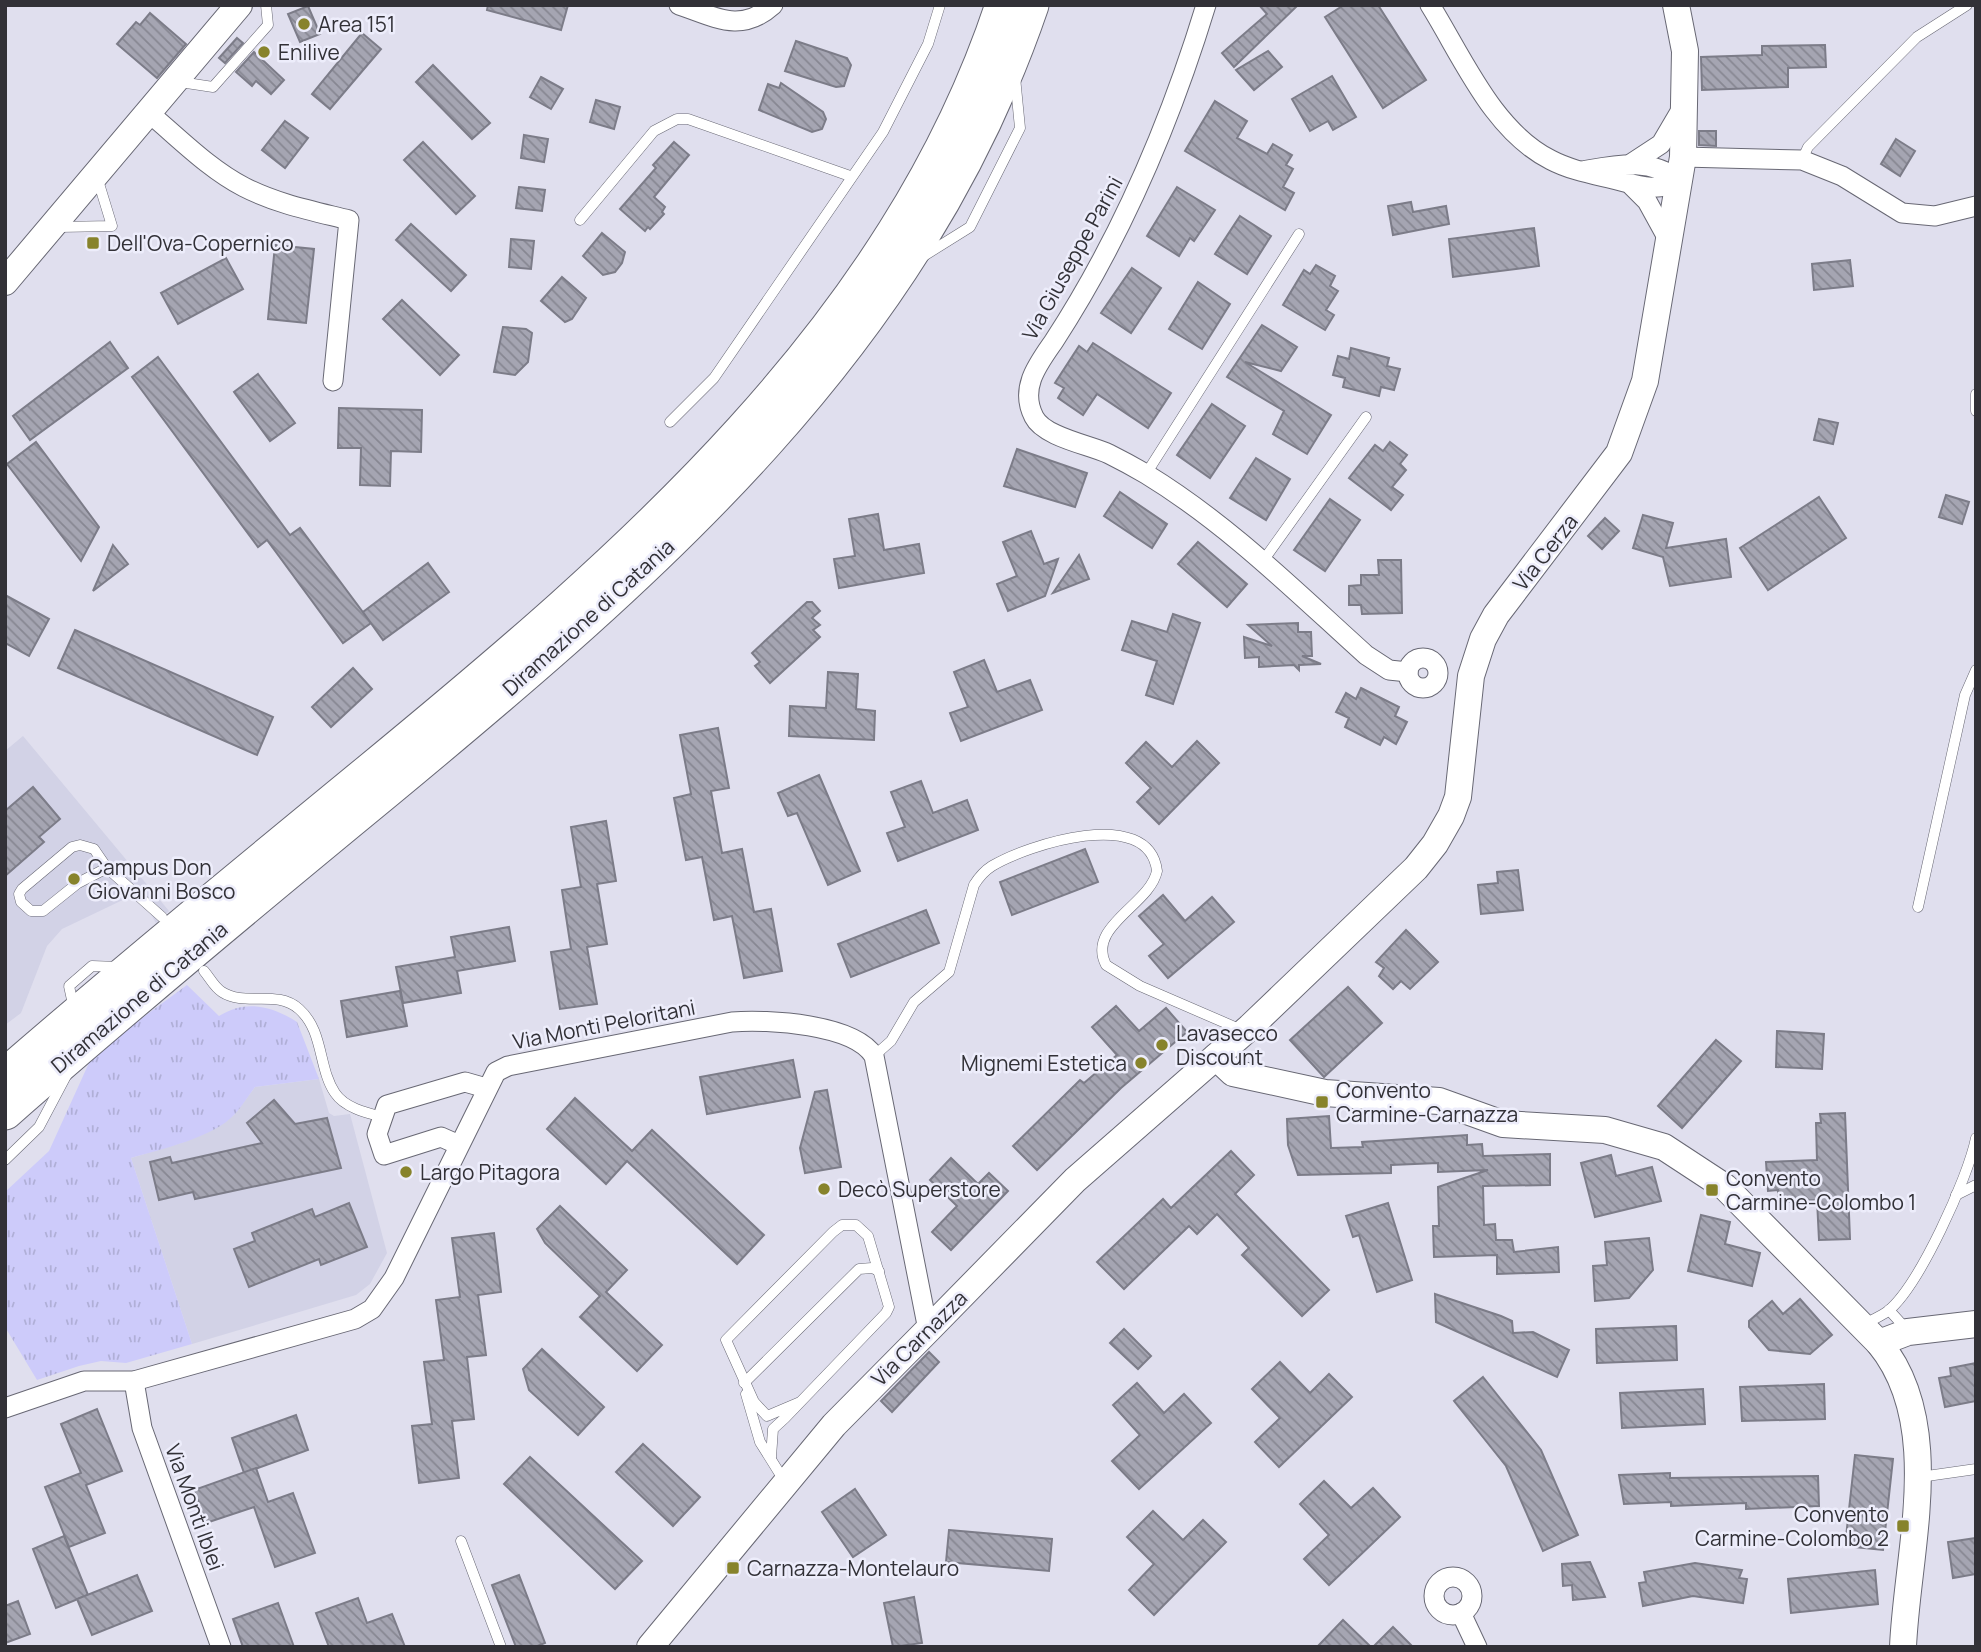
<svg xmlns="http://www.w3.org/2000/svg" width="1981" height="1652" viewBox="0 0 1981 1652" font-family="Manrope,sans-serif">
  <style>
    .built { fill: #d2d2e6 }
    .grass { fill: url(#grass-tufts) }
    .building { fill: url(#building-back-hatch); stroke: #7c7c88; stroke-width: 2 }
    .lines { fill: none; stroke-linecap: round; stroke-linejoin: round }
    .lane-casing { stroke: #686874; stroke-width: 11 }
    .street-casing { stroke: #686874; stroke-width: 21 }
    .secondary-casing { stroke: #686874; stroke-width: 28 }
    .highway-casing { stroke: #686874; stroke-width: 37 }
    .lane { stroke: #fff; stroke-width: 10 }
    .street { stroke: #fff; stroke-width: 19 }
    .secondary { stroke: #fff; stroke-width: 26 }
    .highway { stroke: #fff; stroke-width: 35 }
    .poi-dot { fill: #87832c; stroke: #ededfb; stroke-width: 2.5 }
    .labels { text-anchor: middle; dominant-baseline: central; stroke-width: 5; stroke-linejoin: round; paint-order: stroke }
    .poi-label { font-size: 21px; fill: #323137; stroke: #ededfb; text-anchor: start }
    .street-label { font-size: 21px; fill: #323137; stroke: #ededfb }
  </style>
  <defs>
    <pattern id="grass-tufts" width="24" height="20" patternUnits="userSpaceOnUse" patternTransform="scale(1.75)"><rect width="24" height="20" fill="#cdcbfa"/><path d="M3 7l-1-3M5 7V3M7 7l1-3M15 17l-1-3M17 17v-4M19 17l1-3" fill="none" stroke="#b0afd7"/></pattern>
    <pattern id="building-back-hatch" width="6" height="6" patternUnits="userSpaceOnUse" patternTransform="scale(1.75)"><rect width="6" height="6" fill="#a5a5b2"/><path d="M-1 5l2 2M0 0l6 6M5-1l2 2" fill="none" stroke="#878792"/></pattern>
  </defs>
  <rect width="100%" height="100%" fill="#e0dfee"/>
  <g class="built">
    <path d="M23,736L169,911L156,923L144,903L131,896L62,929L47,946L21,1013L5,1025V751Z"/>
    <path d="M319,1079L329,1113L334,1116L350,1114L387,1253L370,1284L356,1295L192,1344L131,1158L184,1142L221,1124L234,1115L255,1087Z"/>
  </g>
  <path class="grass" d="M187,985L219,1016C246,999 272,1006 297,1022L319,1079L255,1087C248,1096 242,1106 235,1114C213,1138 161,1149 131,1158L192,1344L126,1363L101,1361L79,1366L37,1380L5,1327V1192L49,1151L93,1054Z"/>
  <g class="building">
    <path d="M488,5H568L561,30L487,10Z"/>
    <path d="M1259,5H1298L1234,67L1222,53L1267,14Z"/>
    <path d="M1344,5H1378L1426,80L1383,108L1325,17Z"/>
    <path d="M308,6L320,34L300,42L288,14Z"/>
    <path d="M150,13L186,44L157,78L117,44L136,22L140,25Z"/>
    <path d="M362,33L381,49L330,109L312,94Z"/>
    <path d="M237,38L243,43L225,63L219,58Z"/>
    <path d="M796,41L847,58L851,65L844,86L836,87L785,71Z"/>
    <path d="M1825,45L1826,67L1788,68V87L1702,90L1701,57L1762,55V46Z"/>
    <path d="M1268,51L1282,67L1254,90L1236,70Z"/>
    <path d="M254,52L284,80L271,94L256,81L252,86L236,72Z"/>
    <path d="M433,65L490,123L472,139L416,82Z"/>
    <path d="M1332,76L1356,117L1333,130L1328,121L1310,131L1292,99Z"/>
    <path d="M541,77L563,89L551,109L530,97Z"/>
    <path d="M781,83L823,112L826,119L822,129L812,132L759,110L768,84L779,88Z"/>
    <path d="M596,100L620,107L614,129L590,122Z"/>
    <path d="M1215,101L1247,121L1237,138L1267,154L1273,144L1292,155L1286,165L1293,169L1283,187L1294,193L1285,210L1185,151Z"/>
    <path d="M285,121L308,138L285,168L262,150Z"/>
    <path d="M1699,131H1716V146L1699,145Z"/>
    <path d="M524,135L548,139L544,162L521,158Z"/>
    <path d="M1896,139L1915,151L1900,176L1881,164Z"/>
    <path d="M423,142L475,196L456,214L404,160Z"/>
    <path d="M674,142L689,155L654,197L665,207L662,212L664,214L650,229L648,227L645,231L620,209L656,168L653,165Z"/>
    <path d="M519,187L545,190L542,211L516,208Z"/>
    <path d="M1177,187L1215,210L1194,241L1190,238L1179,256L1147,236Z"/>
    <path d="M1411,202L1413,212L1446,206L1449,224L1393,235L1388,206Z"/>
    <path d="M1240,216L1271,236L1247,274L1215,254Z"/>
    <path d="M411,224L466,275L451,291L396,240Z"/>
    <path d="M1534,228L1539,266L1453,277L1449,239Z"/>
    <path d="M602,233L625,252L622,263L615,272L603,275L583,256Z"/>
    <path d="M511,239L534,241L531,269L509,267Z"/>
    <path d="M275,245L314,249L306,323L268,319Z"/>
    <path d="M226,258L243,289L178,324L161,293Z"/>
    <path d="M1850,260L1853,286L1814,290L1812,264Z"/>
    <path d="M1316,265L1335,276L1330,286L1338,291L1326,310L1334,315L1325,330L1283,305L1304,270L1310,274Z"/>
    <path d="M1132,268L1161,288L1131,333L1101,313Z"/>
    <path d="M562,277L586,298L572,319L565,322L541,301Z"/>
    <path d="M1198,282L1230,304L1202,349L1169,329Z"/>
    <path d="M402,300L459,355L440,375L383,319Z"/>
    <path d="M1262,325L1297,347L1281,371L1245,362L1331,415L1307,454L1273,434L1284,411L1227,377Z"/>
    <path d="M503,327L526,329L532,333L528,362L515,375L494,372Z"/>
    <path d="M110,342L128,368L30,440L13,416Z"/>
    <path d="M1093,343L1171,393L1148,428L1097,394L1083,415L1058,398L1064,388L1055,383L1079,346L1087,352Z"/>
    <path d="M1351,348L1389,358L1387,366L1400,369L1394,390L1381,387L1379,396L1343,387L1345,378L1333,375L1338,356L1349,359Z"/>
    <path d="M158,357L290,535L300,528L371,623L343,643L267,540L258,547L132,377Z"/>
    <path d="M258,374L295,423L270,441L234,392Z"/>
    <path d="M1212,404L1245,426L1210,478L1177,455Z"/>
    <path d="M339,408L422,410L421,452L391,451L390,486L360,485L361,448H338Z"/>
    <path d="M1819,419L1838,423L1833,444L1814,440Z"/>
    <path d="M36,442L99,527L81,561L7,464Z"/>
    <path d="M1390,442L1407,455L1400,464L1406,470L1392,487L1403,495L1391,510L1349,478L1375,445L1383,451Z"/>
    <path d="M1017,449L1087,473L1075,507L1004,486Z"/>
    <path d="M1256,458L1290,479L1266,520L1230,498Z"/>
    <path d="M1120,492L1167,524L1152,548L1104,516Z"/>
    <path d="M1946,495L1969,502L1962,524L1939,517Z"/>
    <path d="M1819,497L1846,538L1768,590L1740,548Z"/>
    <path d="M1330,499L1360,520L1325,571L1294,550Z"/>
    <path d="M878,514L884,550L919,544L924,573L839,588L834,559L855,556L849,519Z"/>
    <path d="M1643,515L1673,523L1666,548L1726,539L1731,577L1670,586L1663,557L1633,548Z"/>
    <path d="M1605,518L1619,531L1602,549L1588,536Z"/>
    <path d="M1031,531L1044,564L1058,559L1045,596L1008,611L997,584L1017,576L1003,542Z"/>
    <path d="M1198,542L1247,584L1227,607L1178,564Z"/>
    <path d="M113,545L128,564L93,591Z"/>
    <path d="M1079,555L1089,579L1053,593Z"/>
    <path d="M1378,560H1401L1402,613L1362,614L1361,605H1349V586L1361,585V575H1379Z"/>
    <path d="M428,563L449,592L383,640L363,612Z"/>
    <path d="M5,595L49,619L29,656L5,643Z"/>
    <path d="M807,602H812L820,611L812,618L820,625L813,630L820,637L770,683L755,666L760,662L752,653Z"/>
    <path d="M1173,614L1200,623L1173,704L1146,695L1157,661L1122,650L1132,621L1167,632Z"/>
    <path d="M1298,623V632H1311L1312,656H1302L1321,664L1299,665V670L1294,665L1259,667V657L1245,658L1244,637L1272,646L1248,625Z"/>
    <path d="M75,630L273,717L257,755L58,668Z"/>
    <path d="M984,660L997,692L1030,680L1042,710L961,741L950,713L968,707L954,672Z"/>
    <path d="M353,668L372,689L331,727L312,707Z"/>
    <path d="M828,672L858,674L856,709L875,711L874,740L789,736L790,706L826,708Z"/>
    <path d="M1361,688L1399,707L1395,716L1407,722L1396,744L1384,737L1380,745L1345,727L1349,718L1336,712L1346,693L1356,699Z"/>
    <path d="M718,728L729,788L711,791L722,853L742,849L754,912L771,909L782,971L744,978L732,916L714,920L702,857L686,860L674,798L691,794L680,735Z"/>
    <path d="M1197,741L1219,763L1159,824L1137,802L1151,788L1126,763L1146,742L1172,767Z"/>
    <path d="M819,775L860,871L828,885L797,813L788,816L778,793Z"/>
    <path d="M921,781L933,813L967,800L978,830L898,861L887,833L905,827L891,792Z"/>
    <path d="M33,787L60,819L39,837L44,842L5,876V811Z"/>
    <path d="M606,821L616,881L597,884L607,944L587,947L597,1004L560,1009L551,952L571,949L562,890L581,887L571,827Z"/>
    <path d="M1085,849L1098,882L1012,915L1000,882Z"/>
    <path d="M1518,870L1523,910L1481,914L1478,885L1498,883L1497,872Z"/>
    <path d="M1163,895L1185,921L1212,897L1234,922L1168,978L1149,956L1164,944L1139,916Z"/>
    <path d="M926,910L939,943L851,977L838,944Z"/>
    <path d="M509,927L515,961L457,971L461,993L403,1003L396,967L455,957L451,937Z"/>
    <path d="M1406,930L1438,962L1410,989L1401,981L1393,989L1379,976L1384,968L1376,962Z"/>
    <path d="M1348,987L1382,1023L1324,1077L1290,1040Z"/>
    <path d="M400,991L407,1026L347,1037L341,1001Z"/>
    <path d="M1116,1006L1139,1031L1166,1008L1187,1032L1121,1088L1037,1170L1013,1146L1080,1080L1084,1083L1117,1055L1092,1027Z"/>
    <path d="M1777,1031L1824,1034L1822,1069L1776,1067Z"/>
    <path d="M1716,1040L1741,1061L1682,1128L1658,1106Z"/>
    <path d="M793,1060L800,1097L707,1114L700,1077Z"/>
    <path d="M827,1090L841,1167L805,1173L800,1148L815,1092Z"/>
    <path d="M575,1098L632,1151L652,1130L764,1235L737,1264L627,1161L606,1184L547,1129Z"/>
    <path d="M274,1100L295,1124L327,1118L341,1168L195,1199L193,1192L159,1200L150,1162L170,1157L172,1163L262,1143L247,1123Z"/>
    <path d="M1845,1113L1850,1239L1819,1240L1817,1200L1778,1202V1190L1768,1191L1766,1162L1817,1160L1816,1123H1821L1820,1114Z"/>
    <path d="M1329,1116L1331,1148L1363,1147L1362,1142L1467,1135V1145L1482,1144L1483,1156L1550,1154V1185L1483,1186L1484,1225L1495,1224L1496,1240H1512L1514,1252L1558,1247L1559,1272L1497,1274V1255L1434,1257L1433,1226H1439L1438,1187L1488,1170L1438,1172V1163L1391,1165V1173L1298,1175L1288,1145L1287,1119Z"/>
    <path d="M1231,1151L1254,1175L1235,1194L1329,1290L1302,1316L1242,1255L1249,1248L1217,1214L1197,1234L1189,1226L1124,1289L1097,1262L1163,1199L1171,1208Z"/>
    <path d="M1611,1155L1616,1176L1652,1167L1661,1201L1595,1217L1581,1163Z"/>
    <path d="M951,1158L978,1184L989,1173L1008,1191L951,1250L932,1232L957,1206L930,1180Z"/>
    <path d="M349,1203L367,1247L321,1265L319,1259L249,1287L234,1249L255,1241L252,1233L312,1209L315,1217Z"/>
    <path d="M1388,1203L1412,1280L1377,1292L1359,1235L1353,1237L1346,1216Z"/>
    <path d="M560,1206L627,1270L606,1292L662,1345L637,1371L580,1317L600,1296L545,1243L537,1229Z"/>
    <path d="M1701,1215L1730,1222L1725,1244L1760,1253L1752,1286L1688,1271Z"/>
    <path d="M494,1233L501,1292L478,1295L486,1355L467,1357L474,1419L452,1421L459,1478L419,1483L412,1426L432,1424L424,1362L444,1360L436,1300L460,1297L452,1238Z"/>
    <path d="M1649,1238L1653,1270L1629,1298L1595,1301L1593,1266L1607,1265L1605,1242Z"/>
    <path d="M1435,1294L1501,1316L1512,1321L1513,1333L1533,1332L1569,1350L1557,1377L1436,1322Z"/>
    <path d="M1800,1299L1832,1335L1810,1354L1769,1350L1749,1327V1321L1772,1301L1783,1314Z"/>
    <path d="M1676,1326L1677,1360L1597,1363L1596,1329Z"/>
    <path d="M1124,1329L1151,1356L1138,1369L1110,1343Z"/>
    <path d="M542,1349L604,1407L578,1435L529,1390L523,1369Z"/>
    <path d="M929,1352L939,1362L892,1412L881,1401Z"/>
    <path d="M1280,1362L1310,1393L1329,1374L1352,1397L1279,1467L1255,1442L1280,1418L1252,1389Z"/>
    <path d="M1976,1363V1401L1945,1407L1939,1378L1951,1376L1950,1368Z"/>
    <path d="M1483,1377L1541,1450L1578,1535L1543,1551L1506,1466L1454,1401Z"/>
    <path d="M1137,1383L1164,1413L1184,1394L1211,1423L1139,1489L1112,1461L1140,1435L1113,1405Z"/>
    <path d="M1824,1384L1825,1419L1742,1421L1740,1387Z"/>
    <path d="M1703,1389L1705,1424L1622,1428L1620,1393Z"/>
    <path d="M97,1409L122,1471L86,1485L105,1533L69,1547L45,1487L81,1473L61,1424Z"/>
    <path d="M296,1415L308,1450L244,1473L232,1438Z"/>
    <path d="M643,1444L700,1497L673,1526L616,1472Z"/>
    <path d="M1855,1455L1893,1459L1883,1550L1845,1546Z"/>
    <path d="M530,1457L642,1561L615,1589L504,1484Z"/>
    <path d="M256,1468L268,1502L293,1493L315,1553L275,1567L254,1507L206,1523L194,1490Z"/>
    <path d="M1670,1473V1478L1818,1476L1819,1506L1746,1509V1503L1671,1506V1502L1624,1504L1619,1475Z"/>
    <path d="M1324,1481L1351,1508L1373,1488L1400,1517L1329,1585L1304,1559L1329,1535L1300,1504Z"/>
    <path d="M855,1489L886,1535L853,1557L822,1512Z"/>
    <path d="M1153,1511L1183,1540L1203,1520L1226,1542L1154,1615L1129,1590L1154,1564L1127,1537Z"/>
    <path d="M949,1530L1052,1539L1049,1571L946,1562Z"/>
    <path d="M64,1536L88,1595L56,1608L33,1549Z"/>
    <path d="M1976,1538V1574L1953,1578L1948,1542Z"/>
    <path d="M1590,1562L1605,1597L1573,1600L1572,1585L1563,1586L1562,1564Z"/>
    <path d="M1695,1563L1742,1570L1739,1578L1747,1579L1743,1603L1693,1596L1643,1606L1639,1583L1646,1582L1644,1572Z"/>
    <path d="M1875,1570L1878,1604L1791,1613L1788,1579Z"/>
    <path d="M137,1575L152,1611L92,1635L77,1599Z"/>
    <path d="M519,1575L545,1643L535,1647H516L492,1585Z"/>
    <path d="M914,1597L922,1643L893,1647L884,1603Z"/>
    <path d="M358,1598L367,1623L392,1614L405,1647H329L316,1613Z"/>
    <path d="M18,1601L30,1634L5,1643V1606Z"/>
    <path d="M278,1603L294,1647H243L233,1619Z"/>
    <path d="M1343,1620L1371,1647H1317Z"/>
    <path d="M1393,1627L1413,1647H1373Z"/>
  </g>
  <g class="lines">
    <defs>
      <g id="lane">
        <path d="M180,82L213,87L268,25L266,5"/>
        <path d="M1802,160L1808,147L1917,37L1967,5"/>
        <path d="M580,220L654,131L677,119H688L850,176"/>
        <path d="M59,227L112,226L97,177"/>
        <path d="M922,257L970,227L1020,128L1015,77"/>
        <path d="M1976,394V411"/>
        <path d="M670,422L714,378L883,132L928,44L940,5"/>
        <path d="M1146,474L1299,234"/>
        <path d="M1263,561L1366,417"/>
        <path d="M107,868L78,883L43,911H31L21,902L19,894L22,889L72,847L80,845L94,849L107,868L162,917"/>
        <path d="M1918,907L1965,695L1976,670"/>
        <path d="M204,971C210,978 214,987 222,992C245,1007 277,989 299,1009C324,1031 318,1068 335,1093C345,1108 367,1113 383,1117"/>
        <path d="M74,1009L69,986L92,966L118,967"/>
        <path d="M874,1056L891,1041L914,1002L949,972L974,885C979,877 984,871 992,866C1027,845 1149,805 1157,871C1150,905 1086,926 1106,965L1140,986L1244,1031"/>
        <path d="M5,1160L39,1127L66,1076"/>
        <path d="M1956,1195L1976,1185"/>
        <path d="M1889,1310L1908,1331"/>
        <path d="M1865,1324C1872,1320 1881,1316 1888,1311C1919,1286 1968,1178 1976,1138"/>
        <path d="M744,1383L859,1269L872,1268L879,1271"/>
        <path d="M746,1394L760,1442L785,1482"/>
        <path d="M771,1457L773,1429L785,1418L886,1313L889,1307L868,1236L856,1225H842L833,1232L726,1340L754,1402L767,1416L800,1402"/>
        <path d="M1920,1477L1976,1469"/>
        <path d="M461,1541L501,1647"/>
      </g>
      <g id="street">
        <path d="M679,5C715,17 741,34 773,5"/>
        <path d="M1206,5C1170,123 1121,238 1054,341C1038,364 1019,388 1034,417C1044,437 1090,445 1109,454C1121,460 1134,467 1146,474C1228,524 1295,591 1366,655L1389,670L1408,672"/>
        <path d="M1430,5C1463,58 1493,131 1551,160C1570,170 1592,174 1613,179C1637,185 1655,193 1680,181C1650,157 1617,165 1582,171"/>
        <path d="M149,113C179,138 209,169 244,187C277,204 313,211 349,220L333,381"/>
        <path d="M1683,157L1802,160L1842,176L1902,213L1935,216L1976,206"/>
        <path d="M1632,163L1661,144L1681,110"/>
        <path d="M1632,186L1647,201L1669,241"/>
        <circle cx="1423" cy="673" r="15"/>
        <path d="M459,1145L441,1137L384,1155L377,1134L387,1105L465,1082L486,1088"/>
        <path d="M134,1381L142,1428L221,1647"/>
        <path d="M5,1408L84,1381H134L355,1319L372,1309L394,1278L496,1072L508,1066L732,1022C768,1019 854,1024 874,1056L928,1330"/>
        <circle cx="1453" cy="1596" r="19"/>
        <path d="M1461,1613L1477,1647"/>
      </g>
      <g id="secondary">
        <path d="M5,282L239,5"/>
        <path d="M1216,1057L1233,1073L1325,1093L1439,1101L1503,1124L1605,1130L1664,1147L1725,1187L1879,1343C1946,1424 1907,1551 1903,1647"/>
        <path d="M1879,1343L1908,1332L1976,1324"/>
        <path d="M650,1647L834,1425L928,1330L1075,1180L1250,1027L1416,868L1435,844L1451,816L1458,797L1471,676L1483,639L1496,615L1619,453L1645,381L1683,157L1685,51L1676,5"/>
      </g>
      <g id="highway">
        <path d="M5,1076C125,972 248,871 371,770C626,560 896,329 1003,5"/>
        <path d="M5,1112C130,1002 258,896 387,790C655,568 915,345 1031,5"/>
      </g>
    </defs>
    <use href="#lane" class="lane-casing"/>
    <use href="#street" class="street-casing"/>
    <use href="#secondary" class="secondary-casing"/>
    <use href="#highway" class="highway-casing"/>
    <use href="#lane" class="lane"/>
    <use href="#street" class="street"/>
    <use href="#secondary" class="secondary"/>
    <use href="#highway" class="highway"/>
  </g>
  <g class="poi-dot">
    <circle cx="304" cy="24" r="7"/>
    <circle cx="264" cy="52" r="7"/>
    <rect x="86" y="236" width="14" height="14" rx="3.5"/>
    <circle cx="74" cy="879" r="7"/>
    <circle cx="1162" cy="1045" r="7"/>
    <circle cx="1141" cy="1063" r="7"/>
    <rect x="1315" y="1095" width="14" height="14" rx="3.5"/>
    <circle cx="406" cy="1172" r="7"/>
    <circle cx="824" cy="1189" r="7"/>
    <rect x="1705" y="1183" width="14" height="14" rx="3.5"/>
    <rect x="1896" y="1519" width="14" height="14" rx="3.5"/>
    <rect x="726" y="1561" width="14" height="14" rx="3.5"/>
  </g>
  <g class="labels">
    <g class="poi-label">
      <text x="318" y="24">Area 151</text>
      <text x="278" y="52">Enilive</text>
      <text x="107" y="243">Dell'Ova-Copernico</text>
      <text x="88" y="867">Campus Don<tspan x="88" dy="24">Giovanni Bosco</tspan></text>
      <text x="1176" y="1033">Lavasecco<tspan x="1176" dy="24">Discount</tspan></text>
      <text x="1127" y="1063" text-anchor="end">Mignemi Estetica</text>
      <text x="1336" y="1090">Convento<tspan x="1336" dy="24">Carmine-Carnazza</tspan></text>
      <text x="420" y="1172">Largo Pitagora</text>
      <text x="1726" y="1178">Convento<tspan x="1726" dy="24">Carmine-Colombo 1</tspan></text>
      <text x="838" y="1189">Decò Superstore</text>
      <text x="1889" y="1514" text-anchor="end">Convento<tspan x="1889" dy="24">Carmine-Colombo 2</tspan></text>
      <text x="747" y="1568">Carnazza-Montelauro</text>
    </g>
    <g class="street-label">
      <text transform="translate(1072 258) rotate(-61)">Via Giuseppe Parini</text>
      <text transform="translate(1545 552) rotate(-52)">Via Cerza</text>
      <text transform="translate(588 617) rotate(-42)">Diramazione di Catania</text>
      <text transform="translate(139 997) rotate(-40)">Diramazione di Catania</text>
      <text transform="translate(604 1024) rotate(-11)">Via Monti Peloritani</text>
      <text transform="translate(919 1338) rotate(-45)">Via Carnazza</text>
      <text transform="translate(195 1507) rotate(70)">Via Monti Iblei</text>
    </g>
  </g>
  <rect width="1981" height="1652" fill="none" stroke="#323137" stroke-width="14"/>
</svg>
